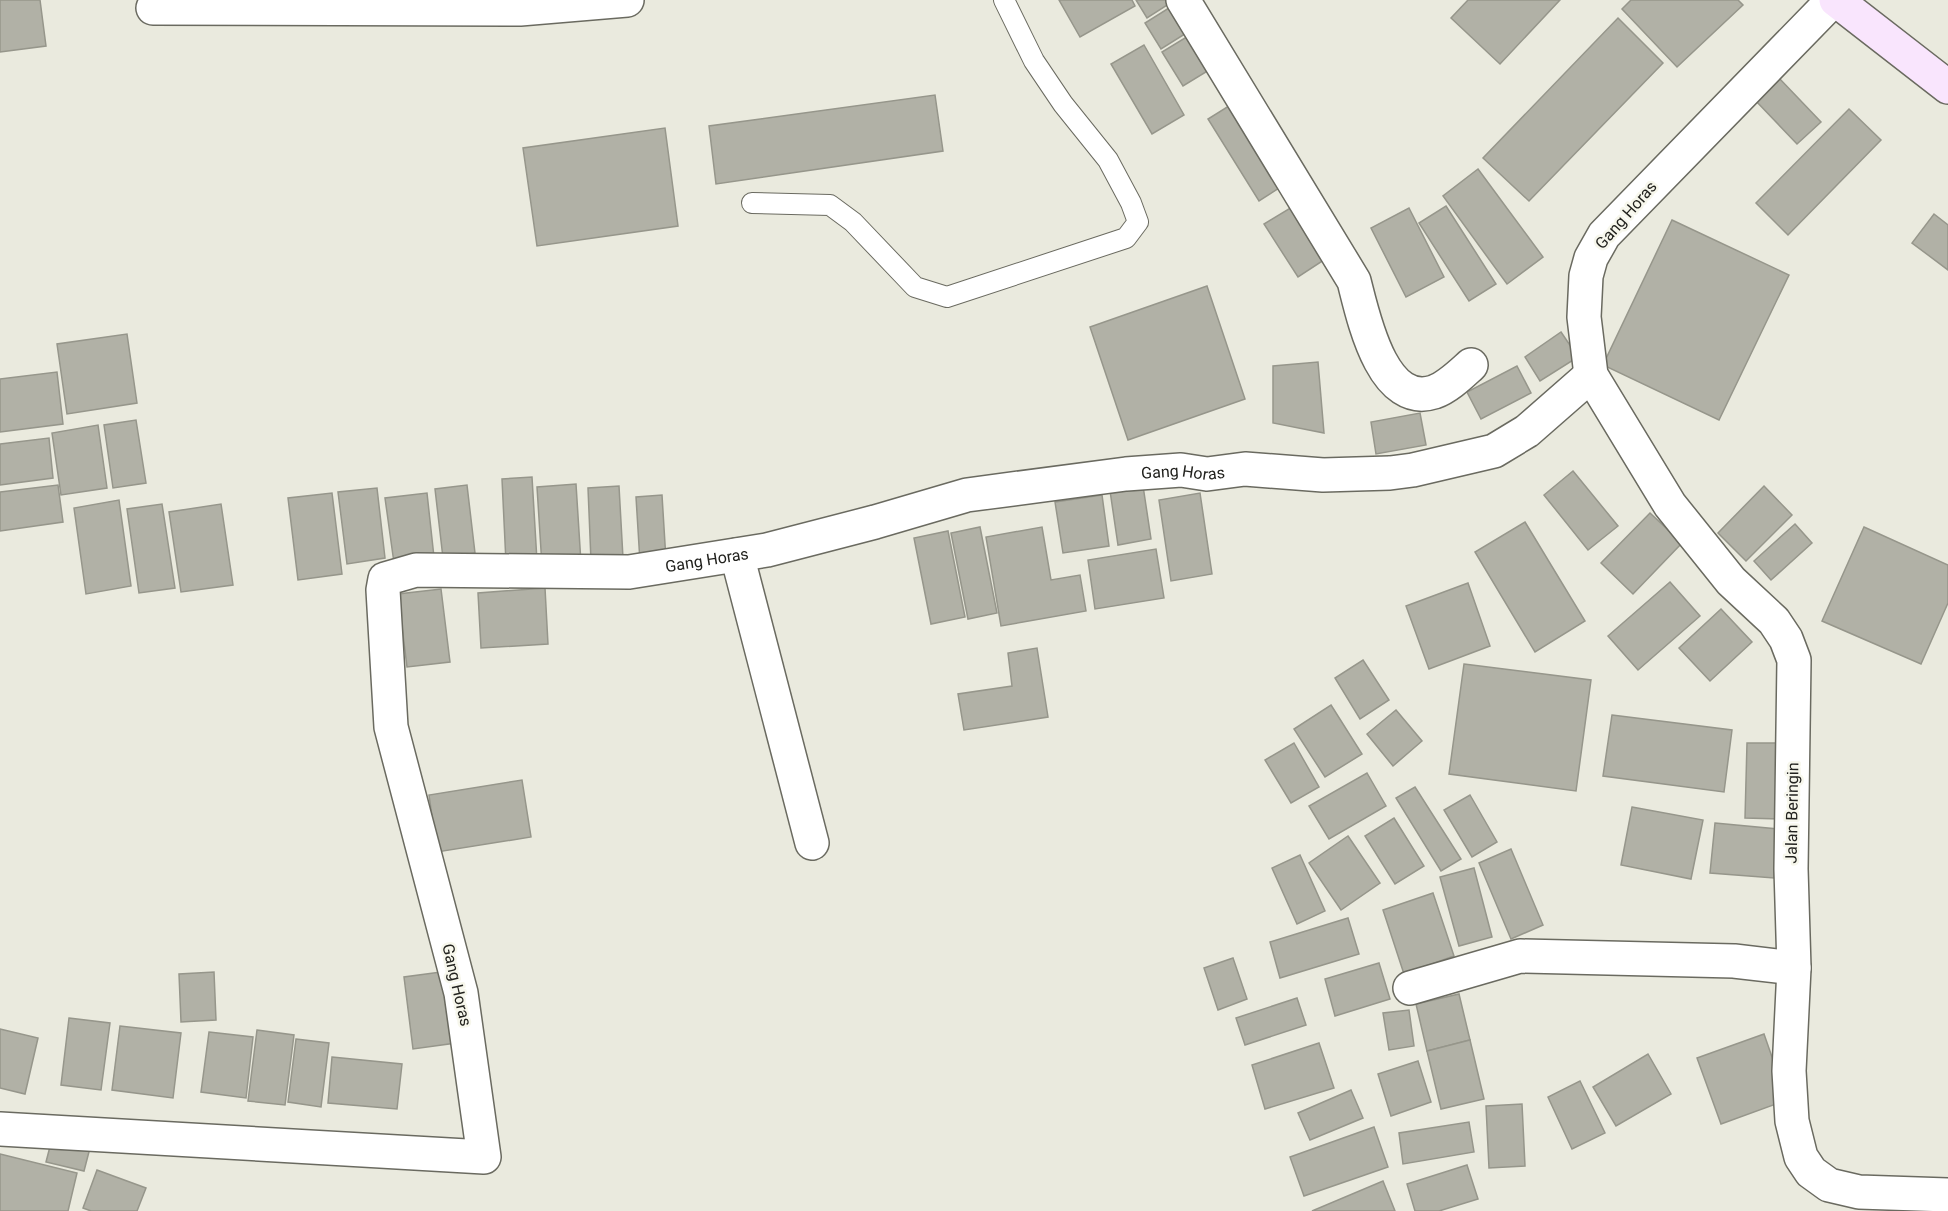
<svg xmlns="http://www.w3.org/2000/svg" width="1948" height="1211" viewBox="0 0 1948 1211" font-family="Roboto,sans-serif">
  <style>
    .building { fill: #b1b1a6; stroke: #96968b; stroke-width: 1.5 }
    .lines { fill: none; stroke-linecap: round; stroke-linejoin: round }
    .service-casing { stroke: #6a6a60; stroke-width: 22 }
    .minor-casing { stroke: #6a6a60; stroke-width: 36 }
    .secondary-casing { stroke: #6a6a60; stroke-width: 36 }
    .service { stroke: #fff; stroke-width: 20 }
    .minor { stroke: #fff; stroke-width: 33 }
    .secondary { stroke: #f9e5fd; stroke-width: 33 }
    .labels { text-anchor: middle; dominant-baseline: central; stroke-width: 5; stroke-linejoin: round; paint-order: stroke }
    .street-label { font-size: 16px; fill: #22221e; stroke: #f7f7ec }
  </style>
  <rect width="100%" height="100%" fill="#eaeade"/>
  <g class="building">
    <path d="M0,0H40L46,46L0,52Z"/>
    <path d="M1059,0H1132L1135,6L1080,37Z"/>
    <path d="M1136,0H1175L1147,18Z"/>
    <path d="M1468,0H1560L1500,64L1451,18Z"/>
    <path d="M1631,0H1738L1743,5L1677,67L1622,9Z"/>
    <path d="M1180,1L1196,27L1161,49L1145,23Z"/>
    <path d="M1618,18L1663,63L1529,201L1483,158Z"/>
    <path d="M1198,30L1219,64L1183,86L1162,52Z"/>
    <path d="M1144,45L1184,115L1152,134L1111,64Z"/>
    <path d="M1778,77L1821,122L1797,144L1755,100Z"/>
    <path d="M935,95L943,151L716,184L709,126Z"/>
    <path d="M1240,99L1290,181L1259,201L1208,119Z"/>
    <path d="M1849,109L1881,140L1788,235L1756,203Z"/>
    <path d="M665,128L678,226L537,246L523,148Z"/>
    <path d="M1478,169L1543,257L1507,284L1443,196Z"/>
    <path d="M1297,204L1330,256L1298,277L1264,224Z"/>
    <path d="M1446,206L1496,284L1469,301L1419,223Z"/>
    <path d="M1409,208L1444,277L1406,297L1371,228Z"/>
    <path d="M1934,214L1948,225V270L1912,243Z"/>
    <path d="M1672,220L1789,275L1719,420L1603,365Z"/>
    <path d="M1207,286L1245,399L1128,440L1090,327Z"/>
    <path d="M1561,332L1578,357L1540,381L1525,357Z"/>
    <path d="M127,334L137,403L67,414L57,344Z"/>
    <path d="M1318,362L1324,433L1273,423V366Z"/>
    <path d="M1517,366L1531,393L1481,419L1467,392Z"/>
    <path d="M57,372L63,424L0,432V379Z"/>
    <path d="M1420,413L1426,445L1376,454L1371,422Z"/>
    <path d="M136,420L146,483L113,488L104,425Z"/>
    <path d="M98,425L107,488L61,495L52,433Z"/>
    <path d="M49,438L53,478L0,485V444Z"/>
    <path d="M1573,471L1618,526L1588,550L1544,495Z"/>
    <path d="M532,477L537,561L506,563L502,479Z"/>
    <path d="M1142,479L1151,539L1118,545L1109,484Z"/>
    <path d="M576,484L581,563L542,566L537,487Z"/>
    <path d="M58,485L63,522L0,531V492Z"/>
    <path d="M467,485L475,553L443,558L435,489Z"/>
    <path d="M619,486L623,558L591,561L588,488Z"/>
    <path d="M1764,486L1792,515L1746,561L1718,533Z"/>
    <path d="M377,488L385,558L347,564L338,492Z"/>
    <path d="M332,493L342,574L298,580L288,498Z"/>
    <path d="M427,493L434,557L394,563L385,498Z"/>
    <path d="M1200,493L1212,574L1171,581L1159,500Z"/>
    <path d="M662,495L666,560L640,562L636,497Z"/>
    <path d="M1102,495L1109,546L1063,553L1055,502Z"/>
    <path d="M119,500L131,586L86,594L74,508Z"/>
    <path d="M162,504L175,588L139,593L127,509Z"/>
    <path d="M221,504L233,585L181,592L169,512Z"/>
    <path d="M1650,513L1682,543L1633,594L1601,563Z"/>
    <path d="M1525,522L1585,621L1535,652L1475,552Z"/>
    <path d="M1795,524L1812,543L1771,580L1754,561Z"/>
    <path d="M980,527L997,613L968,619L951,533Z"/>
    <path d="M1042,527L1051,580L1080,575L1086,611L1001,626L986,537Z"/>
    <path d="M1864,527L1948,565V603L1921,664L1822,621Z"/>
    <path d="M948,531L965,617L931,624L914,538Z"/>
    <path d="M1156,549L1164,598L1095,609L1088,560Z"/>
    <path d="M1670,582L1700,616L1638,670L1608,636Z"/>
    <path d="M1468,583L1490,646L1429,669L1406,606Z"/>
    <path d="M545,588L548,644L481,648L478,593Z"/>
    <path d="M441,589L450,662L407,667L398,594Z"/>
    <path d="M1721,609L1752,642L1710,681L1679,648Z"/>
    <path d="M1037,648L1048,717L964,730L958,694L1012,686L1008,653Z"/>
    <path d="M1363,660L1389,700L1360,719L1335,678Z"/>
    <path d="M1464,664L1591,680L1576,791L1449,774Z"/>
    <path d="M1331,705L1362,754L1325,777L1294,729Z"/>
    <path d="M1396,710L1422,741L1393,766L1367,734Z"/>
    <path d="M1612,715L1732,730L1724,792L1603,776Z"/>
    <path d="M1294,743L1319,787L1291,803L1265,760Z"/>
    <path d="M1747,743H1784L1782,819L1745,818Z"/>
    <path d="M1367,773L1386,806L1329,839L1309,806Z"/>
    <path d="M522,780L531,837L437,852L429,795Z"/>
    <path d="M1415,787L1461,859L1441,871L1396,798Z"/>
    <path d="M1470,795L1497,842L1472,857L1444,810Z"/>
    <path d="M1632,807L1703,820L1691,879L1621,865Z"/>
    <path d="M1394,818L1424,866L1395,884L1365,836Z"/>
    <path d="M1715,823L1778,829L1774,878L1710,873Z"/>
    <path d="M1348,836L1380,883L1341,910L1309,863Z"/>
    <path d="M1511,849L1543,925L1511,939L1479,863Z"/>
    <path d="M1300,855L1325,911L1297,924L1272,868Z"/>
    <path d="M1474,868L1492,937L1459,946L1440,877Z"/>
    <path d="M1433,893L1454,956L1404,974L1383,910Z"/>
    <path d="M1348,918L1359,954L1280,978L1270,942Z"/>
    <path d="M1233,958L1247,999L1218,1010L1204,968Z"/>
    <path d="M1379,963L1390,999L1335,1016L1325,979Z"/>
    <path d="M448,971L456,1043L413,1049L404,977Z"/>
    <path d="M214,972L216,1020L181,1022L179,974Z"/>
    <path d="M1459,994L1470,1040L1427,1051L1416,1004Z"/>
    <path d="M1297,998L1306,1025L1245,1045L1236,1018Z"/>
    <path d="M1409,1010L1414,1046L1389,1050L1383,1013Z"/>
    <path d="M69,1018L110,1023L101,1090L61,1085Z"/>
    <path d="M120,1026L181,1033L173,1098L112,1090Z"/>
    <path d="M0,1029L38,1038L25,1094L0,1088Z"/>
    <path d="M257,1030L294,1035L285,1105L248,1101Z"/>
    <path d="M209,1032L253,1037L246,1098L201,1092Z"/>
    <path d="M1764,1034L1787,1100L1721,1124L1697,1058Z"/>
    <path d="M296,1039L329,1043L321,1107L288,1102Z"/>
    <path d="M1470,1040L1484,1099L1441,1109L1427,1051Z"/>
    <path d="M1319,1043L1334,1088L1265,1109L1252,1065Z"/>
    <path d="M1648,1054L1671,1094L1616,1126L1593,1087Z"/>
    <path d="M332,1057L402,1064L397,1109L328,1103Z"/>
    <path d="M1418,1061L1431,1102L1391,1116L1378,1074Z"/>
    <path d="M1580,1081L1605,1133L1572,1149L1548,1097Z"/>
    <path d="M1351,1090L1363,1118L1310,1140L1298,1113Z"/>
    <path d="M1522,1104L1525,1166L1489,1168L1486,1106Z"/>
    <path d="M1469,1122L1474,1152L1403,1164L1399,1133Z"/>
    <path d="M1374,1127L1388,1167L1304,1196L1290,1157Z"/>
    <path d="M53,1135L91,1144L84,1171L46,1162Z"/>
    <path d="M0,1154L77,1173L68,1211H0Z"/>
    <path d="M1467,1165L1478,1199L1439,1211H1415L1407,1184Z"/>
    <path d="M97,1170L146,1188L137,1211H91L83,1208Z"/>
    <path d="M1383,1181L1395,1211H1312Z"/>
  </g>
  <g class="lines">
    <defs>
      <path id="service" d="M752,203L830,205L853,222L915,287L947,297L1126,238L1138,222L1131,203L1108,160L1063,104L1034,61L1004,0"/>
      <g id="minor">
        <path d="M1183,0L1354,281C1363,316 1382,409 1434,392C1448,387 1461,374 1471,365"/>
        <path d="M1833,0L1604,235L1591,258L1586,276L1584,317L1591,375L1670,505L1731,581L1774,621L1786,639L1794,660L1791,869L1794,968L1789,1071L1792,1121L1801,1157L1811,1172L1829,1185L1859,1192L1948,1195"/>
        <path d="M153,8L520,9L627,0"/>
        <path d="M737,555L812,843"/>
        <path d="M1410,988L1520,956L1734,961L1794,968"/>
        <path id="s1" d="M0,1129L484,1157L461,993L391,727L383,590L385,579L416,570L629,572L767,550L875,522L967,495L1126,474L1181,470L1207,474L1245,469L1323,475L1390,473L1413,470L1494,451L1527,431L1591,375"/>
      </g>
      <path id="secondary" d="M1836,0L1948,87"/>
    </defs>
    <use href="#service" class="service-casing"/>
    <use href="#minor" class="minor-casing"/>
    <use href="#secondary" class="secondary-casing"/>
    <use href="#service" class="service"/>
    <use href="#minor" class="minor"/>
    <use href="#secondary" class="secondary"/>
  </g>
  <g class="labels">
    <g class="street-label">
      <text transform="translate(1626 215) rotate(-49)">Gang Horas</text>
      <text stroke="none"><textPath href="#s1" startOffset="1884">Gang Horas</textPath></text>
      <text stroke="none"><textPath href="#s1" startOffset="1398">Gang Horas</textPath></text>
      <text transform="translate(1792 813) rotate(-89)">Jalan Beringin</text>
      <text transform="translate(457 985) rotate(77)">Gang Horas</text>
    </g>
  </g>
</svg>
